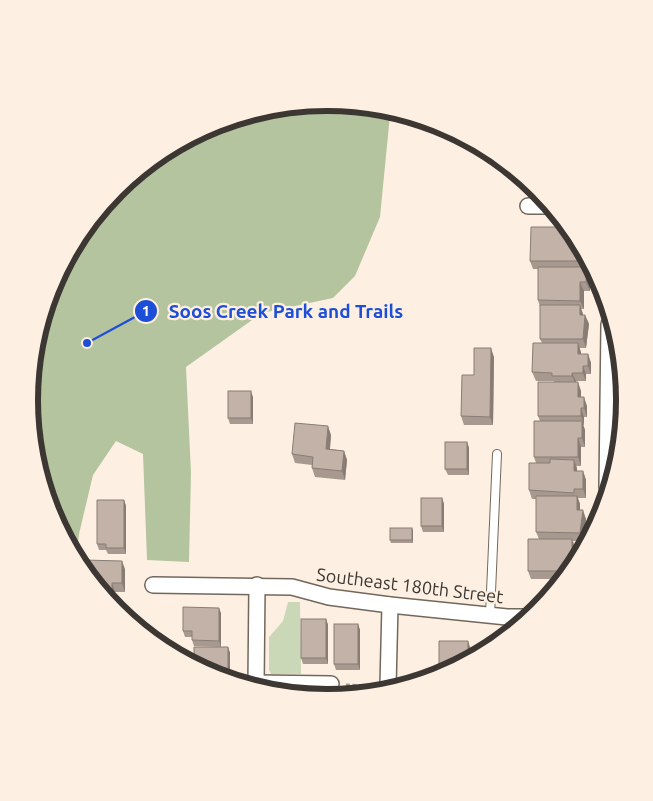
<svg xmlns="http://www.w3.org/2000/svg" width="653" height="801" viewBox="0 0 653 801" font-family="Ubuntu,sans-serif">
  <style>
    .green { fill: #cad8b8 }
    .forest { fill: #b4c49f }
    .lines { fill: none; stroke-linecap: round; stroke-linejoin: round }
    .service-casing { stroke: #72675b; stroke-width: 10 }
    .minor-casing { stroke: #72675b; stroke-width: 18 }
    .path { stroke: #a0978e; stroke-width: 3; stroke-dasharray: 4 2.5; stroke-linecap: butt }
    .service { stroke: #fff; stroke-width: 8 }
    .minor { stroke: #fff; stroke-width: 15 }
    .wall { fill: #a79990 }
    .shaded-wall { fill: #887d75 }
    .building { fill: #c2b2a7; stroke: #887d75 }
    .labels { text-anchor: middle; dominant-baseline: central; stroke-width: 4.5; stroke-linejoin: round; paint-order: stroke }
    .street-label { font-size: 18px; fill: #3c3732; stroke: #fdf0e2 }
    .rim { fill: none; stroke: #3c3732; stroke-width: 6 }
    .leader { fill: none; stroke: #1d4ed8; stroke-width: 2 }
    .callout-dot { fill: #1d4ed8; stroke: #fdf0e2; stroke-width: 2 }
    .mark-label { font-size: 15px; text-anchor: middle; font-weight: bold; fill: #fff }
    .callout-label { font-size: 19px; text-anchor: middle; font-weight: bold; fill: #1d4ed8; stroke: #fdf0e2; stroke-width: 4.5; stroke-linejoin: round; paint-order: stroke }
  </style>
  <rect width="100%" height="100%" fill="#fdf0e2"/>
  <path class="green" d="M288,602H300L301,674H271L269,670V637L283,621Z"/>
  <path class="forest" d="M327,103L390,115L380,217L355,276L333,298L262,313L186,367L191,473L189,562L147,560L143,454L116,441L93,475L79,534L77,552L51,514L29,400L52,286L116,190L213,125Z"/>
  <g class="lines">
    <defs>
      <path id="service" d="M490,615L497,454"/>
      <g id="minor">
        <path d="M528,206H548"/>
        <path d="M607,487L609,324"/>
        <path d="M153,585L292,587L329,597L390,605L507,617H529"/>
        <path d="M256,683L331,684"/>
        <path d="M256,684L257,585"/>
        <path d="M388,686L390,605"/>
      </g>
    </defs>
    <use href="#service" class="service-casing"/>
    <use href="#minor" class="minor-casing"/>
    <path class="path" d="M346,685L373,686"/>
    <use href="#service" class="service"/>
    <use href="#minor" class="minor"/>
  </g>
  <g class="wall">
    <path d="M562,227L584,267L590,276V291H584V309H581L583,315H585L589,324L586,348H579L581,354H588L591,363V374H586V381H576L581,391V397L587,406V417H584V425H583L585,430V447H581V466H576L577,471H583L586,480V498H578L580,504V510L586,519L584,541H573L575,548V553H576L558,579H531L528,571L539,539L536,532V499H532L529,490L536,463L534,457L540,421L538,416L554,382V381H536L532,372L542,343L540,339V307L538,300V269H533L530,261Z"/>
    <path d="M494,357L493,425H464L461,416L474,375Z"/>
    <path d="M253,397V424H230L228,418Z"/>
    <path d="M331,435L330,449L344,451L347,460L345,480L315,477L312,468V465L295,463L292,454Z"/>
    <path d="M467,442L469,448V475H448L445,469Z"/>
    <path d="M442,498L444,504V532H423L421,526Z"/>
    <path d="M124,500L126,506V554H108L106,550H99L97,544Z"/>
    <path d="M412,528L413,531V543H391L390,540Z"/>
    <path d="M84,563L125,569V592H115V610Z"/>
    <path d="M221,613V647L194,646L192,640V637H185L183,631Z"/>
    <path d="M326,619L328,625V664H303L301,658Z"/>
    <path d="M358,624L360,630V670H336L334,664Z"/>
    <path d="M228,647L230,653V679L212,675L194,663Z"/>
  </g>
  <g class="shaded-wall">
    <path d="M581,256L584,261V270L581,261Z"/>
    <path d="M587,267L590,276V291L586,282Z"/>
    <path d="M580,282L584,291V309L580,301Z"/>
    <path d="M580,305L583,314V324L580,315Z"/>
    <path d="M585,315L589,324L586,348L583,339Z"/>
    <path d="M578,343L581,352V363L578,354Z"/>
    <path d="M491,348L494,357L493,425L490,417Z"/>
    <path d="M588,354L591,363V374L588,366Z"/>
    <path d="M583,366L586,374V381L583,373Z"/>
    <path d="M572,373L576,381V385L572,376Z"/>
    <path d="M578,382L581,391V406L578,397Z"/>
    <path d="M251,391L253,397V424L251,418Z"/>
    <path d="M584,397L587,406V417L584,408Z"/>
    <path d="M581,408L584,417V425L581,416Z"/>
    <path d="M582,421L585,430V447L582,438Z"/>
    <path d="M328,426L331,435L329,458L326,449Z"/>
    <path d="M578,438L581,447V466L578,457Z"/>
    <path d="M467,442L469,448V475L467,469Z"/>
    <path d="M344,451L347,460L345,480L342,471Z"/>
    <path d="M574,460L577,468V480L574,471Z"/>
    <path d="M583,471L586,480V498L583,489Z"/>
    <path d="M577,496L580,504V519L577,510Z"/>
    <path d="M442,498L444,504V532L442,526Z"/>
    <path d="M124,500L126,506V554L124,548Z"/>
    <path d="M583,510L586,519L584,541L580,533Z"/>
    <path d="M412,528L413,531V543L412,540Z"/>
    <path d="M572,539L575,548V554L572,553Z"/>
    <path d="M122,561L125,569V592L122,583Z"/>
    <path d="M112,583L115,592V610L112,605Z"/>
    <path d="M219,608L221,613V647L219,641Z"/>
    <path d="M326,619L328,625V664L326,658Z"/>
    <path d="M358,624L360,630V670L358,664Z"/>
    <path d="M468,641L470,647V656L468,657Z"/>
    <path d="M228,647L230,653V679L228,673Z"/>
  </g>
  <g class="building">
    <path d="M531,227H562L581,256V261H530Z"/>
    <path d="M538,267H587L586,282H580V301L538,300Z"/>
    <path d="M540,305H580V315H585L583,339H540Z"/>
    <path d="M533,343H578V354H588V366H583V373H572V376H552V373L532,372Z"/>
    <path d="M474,348H491L490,417L461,416L462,375H474Z"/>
    <path d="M538,382H578V397H584V408H581V416H538Z"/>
    <rect x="228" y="391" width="23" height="27"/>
    <path d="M534,421H582V438H578V457H534Z"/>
    <path d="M295,423L328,426L326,449L344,451L342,471L312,468L313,457L292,454Z"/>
    <rect x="445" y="442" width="22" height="27"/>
    <path d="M550,459L574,460V471H583V489H574V493L529,490V463H550Z"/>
    <path d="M536,496H577V510H583L580,533L536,532Z"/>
    <rect x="421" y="498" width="21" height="28"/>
    <path d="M97,500H124V548H106V544H97Z"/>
    <rect x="390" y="528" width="22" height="12"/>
    <path d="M528,539H572V553H576L564,571H528Z"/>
    <path d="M84,560L122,561V583H112V605L84,563Z"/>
    <path d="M183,607L219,608V641L192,640V631H183Z"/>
    <rect x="301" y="619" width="25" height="39"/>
    <rect x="334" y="624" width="24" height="40"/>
    <path d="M439,641H468V657L443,674H439Z"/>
    <path d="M194,647H228V673H208L194,663Z"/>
  </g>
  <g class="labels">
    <g class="street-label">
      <text transform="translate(410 585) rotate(7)">Southeast 180th Street</text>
    </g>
  </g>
  <path d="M0 0H653V801H0ZM38 400a289 289 0 1 1 578 0a289 289 0 1 1-578 0Z" fill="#fdf0e2" fill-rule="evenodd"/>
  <path class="rim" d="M38 400a289 289 0 1 1 578 0a289 289 0 1 1-578 0Z"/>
  <path class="leader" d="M87 343L146 311"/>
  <g class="callout-dot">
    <circle cx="87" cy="343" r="5"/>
    <circle cx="146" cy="311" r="12"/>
  </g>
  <g class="mark-label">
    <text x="146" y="316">1</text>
  </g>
  <g class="callout-label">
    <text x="286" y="318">Soos Creek Park and Trails</text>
  </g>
</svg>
